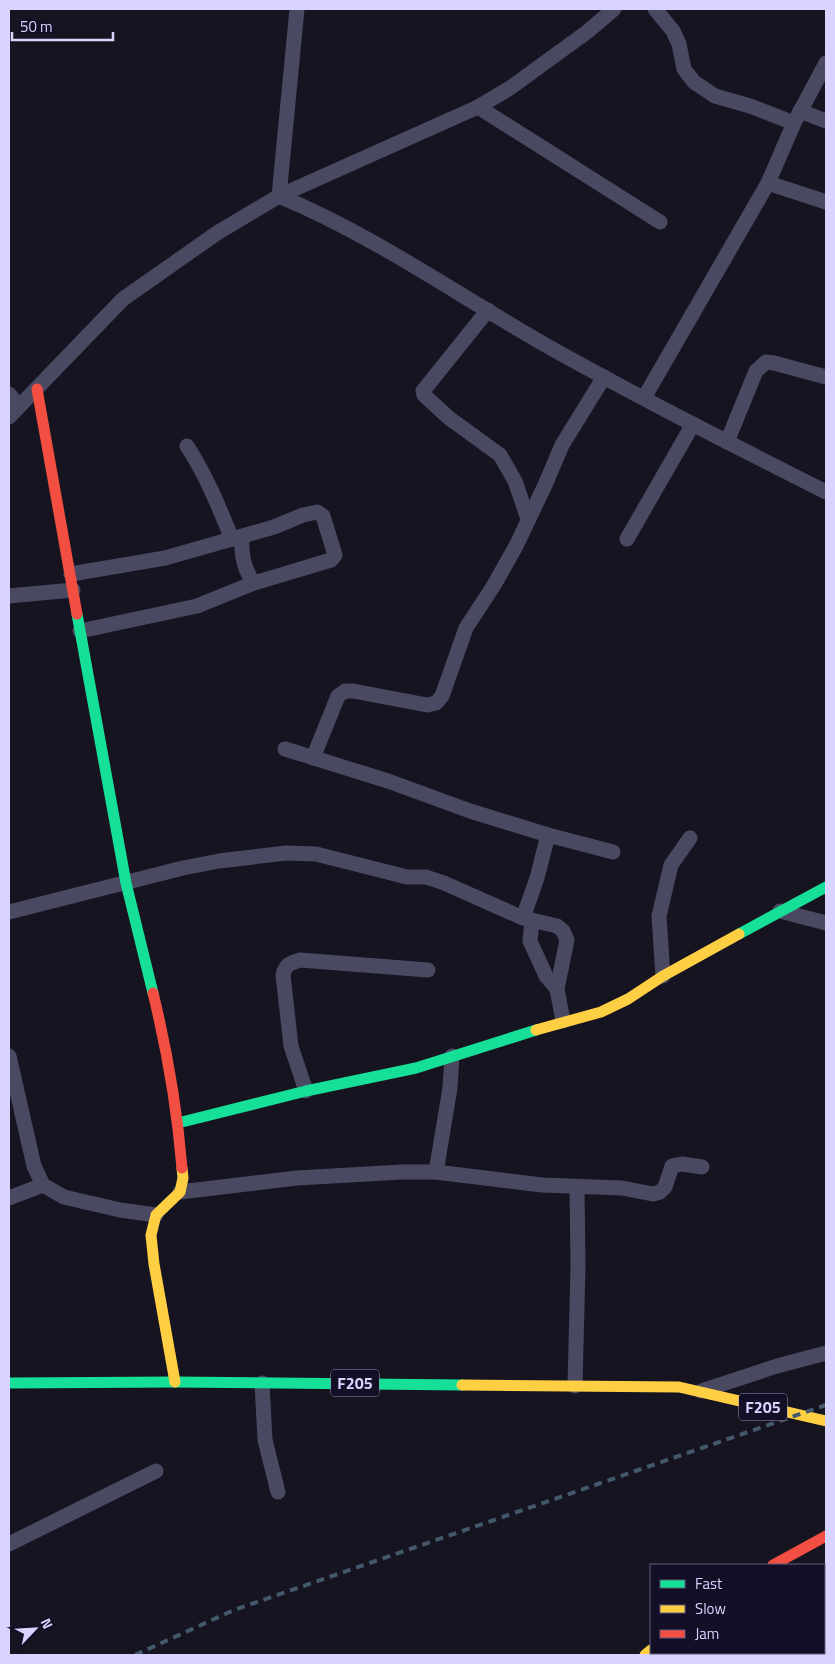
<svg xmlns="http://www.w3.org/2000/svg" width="835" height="1664" viewBox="0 0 835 1664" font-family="'Titillium Web',sans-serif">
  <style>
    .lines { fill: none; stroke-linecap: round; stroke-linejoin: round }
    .street { stroke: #4a4962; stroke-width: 15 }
    .fast { stroke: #16e098; stroke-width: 11 }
    .slow { stroke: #ffcf43; stroke-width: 11 }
    .jam { stroke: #f24e42; stroke-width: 11 }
    .rail { stroke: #43596b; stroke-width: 4; stroke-dasharray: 8 6; stroke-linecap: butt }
    .labels { text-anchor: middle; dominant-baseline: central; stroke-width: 4.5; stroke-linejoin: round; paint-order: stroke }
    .shield { fill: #130f26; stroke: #9e99be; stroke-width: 1 }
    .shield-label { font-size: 16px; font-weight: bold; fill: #d9d4ff }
  </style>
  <rect width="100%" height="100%" fill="#161421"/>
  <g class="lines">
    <g class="street">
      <path d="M478,107L660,222"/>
      <path d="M800,111L826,121"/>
      <path d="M794,123L826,63"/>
      <path d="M768,183L826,202"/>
      <path d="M279,196C375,236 459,296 549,347C640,398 733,445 826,492"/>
      <path d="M279,196L297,9"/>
      <path d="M488,310L423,391L424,395L449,418L500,455L515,481L528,519"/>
      <path d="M9,394L19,406"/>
      <path d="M644,398L768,183L794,123L750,106L715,96L694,82L684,69L679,44L673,31L655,9"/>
      <path d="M9,417L123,299L217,233L279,196L478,107L510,88L587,32L614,9"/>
      <path d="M727,442L756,371L766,362L774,363L826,377"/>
      <path d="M187,446C206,475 219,507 232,539"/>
      <path d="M242,537C241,553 244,570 254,583"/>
      <path d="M627,539L693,424"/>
      <path d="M71,574L165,558L274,527L303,515L317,512L323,516L335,555L331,560L254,583L197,606L80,631"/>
      <path d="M9,596L73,590"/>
      <path d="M285,749L388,781L470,811L548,835L613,852"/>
      <path d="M313,758L338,696L345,691H353L427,705L436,703L442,696L466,628L494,585L516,546L545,485L562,445L604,377"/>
      <path d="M780,911L826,923"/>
      <path d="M9,912L183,868L219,861L286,853L316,854L407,877H426L444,883L523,918L557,926L563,931L567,940L557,989"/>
      <path d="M523,918L537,878L548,835"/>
      <path d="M532,921L530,941L546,976L557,989L563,1021"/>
      <path d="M663,976L659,916L671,865L690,838"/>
      <path d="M9,1056L34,1166L43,1185L64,1197L120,1210L156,1215"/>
      <path d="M306,1091L291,1046L283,975C285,965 290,963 300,960L428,970"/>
      <path d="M436,1172L450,1088L452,1056"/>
      <path d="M180,1192L297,1178L402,1172H436L542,1185L622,1188L653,1194L660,1192L665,1187L672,1166L682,1164L702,1167"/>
      <path d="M9,1198L43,1185"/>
      <path d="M262,1383L265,1440L278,1492"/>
      <path d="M575,1386L578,1266L577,1187"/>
      <path d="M701,1391L777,1366L826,1353"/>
      <path d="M9,1544L156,1471"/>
      <path d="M744,1653V1655"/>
    </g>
    <g class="fast">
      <path d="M77,614L126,883L153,993"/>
      <path d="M739,934L826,887"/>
      <path d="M178,1123L306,1091L416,1068L536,1030"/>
      <path d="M9,1383L175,1382L462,1385"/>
    </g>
    <g class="slow">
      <path d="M536,1030L601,1012L628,999L663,976L739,934"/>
      <path d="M175,1382L154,1264L151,1235L156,1215L180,1192L183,1178L182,1168"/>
      <path d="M462,1385L679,1387L826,1421"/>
      <path d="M645,1655L651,1650"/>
    </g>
    <g class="jam">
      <path d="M37,389L77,614"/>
      <path d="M153,993C167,1050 177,1108 182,1168"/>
      <path d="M773,1565L826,1536"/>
    </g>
    <path class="rail" d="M135,1655L234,1610L826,1405"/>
  </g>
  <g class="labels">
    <g class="shield">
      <rect x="331" y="1369.5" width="48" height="27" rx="4"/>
      <rect x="739" y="1393.5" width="48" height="27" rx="4"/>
    </g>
    <g class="shield-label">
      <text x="355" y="1383">F205</text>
      <text x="763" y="1407">F205</text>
    </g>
  </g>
  <rect width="835" height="1664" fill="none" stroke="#d9d4ff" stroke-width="20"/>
  <rect x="650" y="1564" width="175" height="90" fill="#130f26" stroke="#625e7d"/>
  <rect x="660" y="1580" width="25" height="8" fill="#16e098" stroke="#625e7d"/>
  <text x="695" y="1589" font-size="15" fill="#d9d4ff">Fast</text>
  <rect x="660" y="1605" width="25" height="8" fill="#ffcf43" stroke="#625e7d"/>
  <text x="695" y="1614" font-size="15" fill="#d9d4ff">Slow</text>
  <rect x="660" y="1630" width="25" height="8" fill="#f24e42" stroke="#625e7d"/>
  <text x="695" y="1639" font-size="15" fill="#d9d4ff">Jam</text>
  <g transform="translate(35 1629) rotate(65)" stroke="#130f26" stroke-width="4" paint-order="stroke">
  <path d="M0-4L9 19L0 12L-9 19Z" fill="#d9d4ff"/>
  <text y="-8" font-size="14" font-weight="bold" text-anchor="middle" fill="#d9d4ff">N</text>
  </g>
  <path d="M12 32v8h101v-8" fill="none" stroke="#d9d4ff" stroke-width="2.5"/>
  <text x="20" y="32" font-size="15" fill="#d9d4ff" stroke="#130f26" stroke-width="4" paint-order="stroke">50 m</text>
</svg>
